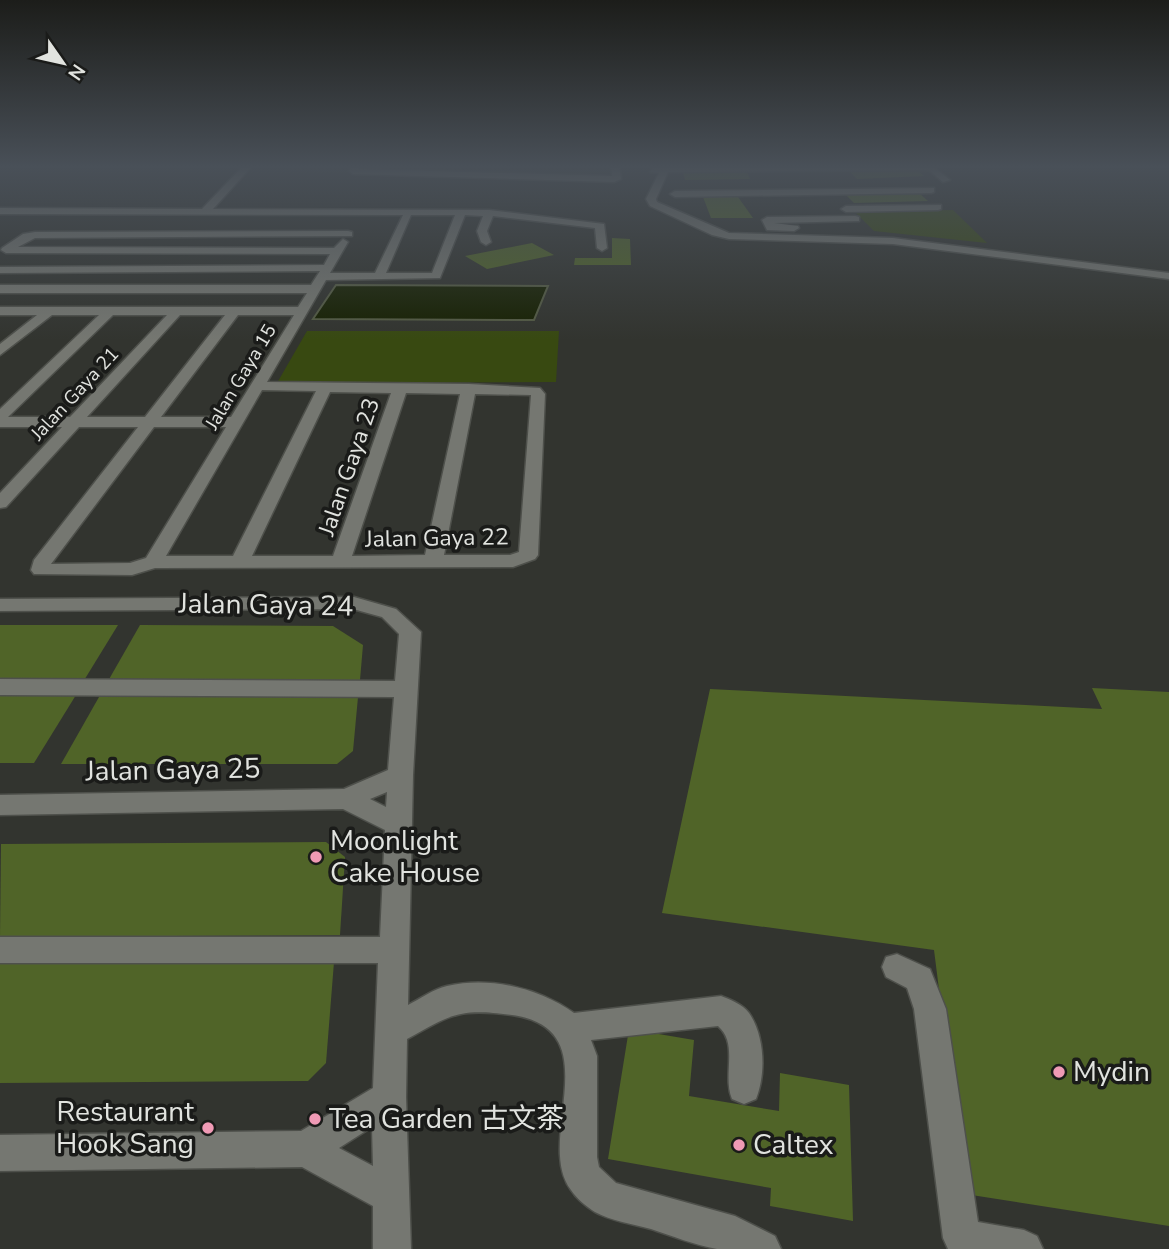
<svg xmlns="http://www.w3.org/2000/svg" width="1169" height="1249" viewBox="0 0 1169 1249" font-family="'Nunito Sans','Noto Sans SC',sans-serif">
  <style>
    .built { fill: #393d33 }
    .green { fill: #384911 }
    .water { fill: #172102; stroke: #545b44; stroke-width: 2 }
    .building { fill: #506428 }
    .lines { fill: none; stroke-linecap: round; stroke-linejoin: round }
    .minor-casing { stroke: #4e504b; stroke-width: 3 }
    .minor { fill: #757771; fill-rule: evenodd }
    .poi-dot { fill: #f09ab5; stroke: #1a1b19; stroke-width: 2.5 }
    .labels { text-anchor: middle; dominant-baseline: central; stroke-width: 7; stroke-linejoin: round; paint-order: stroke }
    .far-street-label { font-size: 19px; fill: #e1e3df; stroke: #1a1b19 }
    .street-label { font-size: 23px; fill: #e1e3df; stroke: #1a1b19 }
    .near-street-label { font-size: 28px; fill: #e1e3df; stroke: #1a1b19 }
    .near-poi-label { font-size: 28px; fill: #e1e3df; stroke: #1a1b19; text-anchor: start }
  </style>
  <rect width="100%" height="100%" fill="#32342f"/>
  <path class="built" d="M285,165H622L623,180L289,171Z"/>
  <g class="green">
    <path d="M953,210L987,243L874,231L855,212Z"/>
    <path d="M307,331H559L556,382L277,383Z"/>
  </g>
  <path class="water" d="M336,285L548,286L534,320L313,319Z"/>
  <g class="building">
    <path d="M916,169L924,176L857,179L848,170Z"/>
    <path d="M683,172H747L750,179L685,180Z"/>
    <path d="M919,193L928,201L854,203L845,194Z"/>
    <path d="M703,197H738L753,218H711Z"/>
    <path d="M612,238L630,239L631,265H574L575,258H612Z"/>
    <path d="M532,243L554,255L487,269L465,256Z"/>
    <path d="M0,625H118L83,682H0Z"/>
    <path d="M140,625L333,626L363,645L360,680L108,681Z"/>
    <path d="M1092,688L1169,692V1226L965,1194L934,950L662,913L710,689L1102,709Z"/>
    <path d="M0,695H76L34,763H0Z"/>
    <path d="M99,697H358L353,751L337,764H61Z"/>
    <path d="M326,842L345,857L340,935L0,937L1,844Z"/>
    <path d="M334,962L326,1063L308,1081L0,1083V964Z"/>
    <path d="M629,1029L694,1040L689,1096L779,1111L780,1073L849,1085L853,1221L770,1206L771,1188L608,1159Z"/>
  </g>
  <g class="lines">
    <defs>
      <g id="minor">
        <path d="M244,165H253L213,209L489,210L604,224L607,248L602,251L597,248L595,228L493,216L487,231L491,242L486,245L481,242L477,231L483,216L465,215L440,278L326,280L267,382L469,384L540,388L545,394L538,555L535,559L513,567L155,568L132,575L34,574L31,570L34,560L138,427H79L6,507L0,508V493L62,427H0V409L99,315H52L0,355V344L37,315H0V307H298L307,293H0V285H311L320,271L0,273V267L324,265L330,254L6,253L1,250L2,248L23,234L35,232L348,231L352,232V236L35,238L18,247L334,248L343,239L348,242L330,273H375L403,215L0,214V208L202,209ZM411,215H455L432,273H386ZM113,315H167L70,417H8ZM180,315H225L145,417H87ZM238,315H294L231,417H161ZM262,390L316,391L233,556H166ZM330,392L391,393L333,556H252ZM406,393L460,394L425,555L352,556ZM475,394L531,395L519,552L510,555H444ZM154,427H226L146,558L130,563L51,564Z"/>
        <path d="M353,165H361L359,169L612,176L611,165H619L621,179L614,182L353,174L349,171Z"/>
        <path d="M883,165H931L950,180L943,182L929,170H923L668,172L656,199L657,202L729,233L893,238L1169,273V279L893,244L729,239L712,235L650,206L646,199L659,173L650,172L653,167Z"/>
        <path d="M934,188V192L931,193L675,197L670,194L675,191Z"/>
        <path d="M941,205V209L938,210L846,212L841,209L846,206Z"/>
        <path d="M855,216L859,217V221L774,223L798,226L799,228L794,231L767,230L762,220L767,217Z"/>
        <path d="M354,597L396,609L421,632L413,775L408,1005C420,999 433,989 447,986C490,976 539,988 574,1013L721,996C731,1000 742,1004 749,1013C765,1036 766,1074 756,1099L744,1104L732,1099C722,1075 739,1044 718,1026L591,1040L597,1056V1157L599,1167L616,1183L735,1216L775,1236L781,1249C761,1249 737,1249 717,1249C695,1245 672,1236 651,1229C633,1224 611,1221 595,1212C587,1207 576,1198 571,1190C533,1141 612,1029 512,1015C459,1008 452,1014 407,1039L406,1097L411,1249H373V1206L302,1167L0,1171V1135L301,1131L373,1088L378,963H0V937H380L385,830L343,809L0,815V795L344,789L388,770L394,697L0,695V679L395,681L399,634L382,617L353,609L0,611V599ZM387,792L386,807L370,799ZM372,1127L373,1166L339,1148Z"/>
        <path d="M897,954L930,969L946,1009L978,1222L1024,1230L1037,1236L1043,1249H948L943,1238L914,1009L907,988L886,977L882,967L886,957Z"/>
      </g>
    </defs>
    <use href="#minor" class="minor-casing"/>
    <use href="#minor" class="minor"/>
  </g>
  <linearGradient id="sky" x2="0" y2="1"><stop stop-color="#1c1d1a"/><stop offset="0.49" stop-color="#495058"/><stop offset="1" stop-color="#495058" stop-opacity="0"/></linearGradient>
  <rect width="1169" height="340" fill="url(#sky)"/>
  <g class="poi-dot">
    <circle cx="316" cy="857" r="7"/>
    <circle cx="1059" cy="1072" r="7"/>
    <circle cx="315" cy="1119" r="7"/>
    <circle cx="208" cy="1128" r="7"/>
    <circle cx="739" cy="1145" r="7"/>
  </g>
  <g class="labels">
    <g class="far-street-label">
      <text transform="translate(241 377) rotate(-59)">Jalan Gaya 15</text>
      <text transform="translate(75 394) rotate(-47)">Jalan Gaya 21</text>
    </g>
    <g class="street-label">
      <text transform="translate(349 467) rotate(-71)">Jalan Gaya 23</text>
      <text transform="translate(437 538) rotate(-1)">Jalan Gaya 22</text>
    </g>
    <g class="near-street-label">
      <text transform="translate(266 605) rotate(1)">Jalan Gaya 24</text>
      <text transform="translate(173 770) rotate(-1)">Jalan Gaya 25</text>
    </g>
    <g class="near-poi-label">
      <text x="330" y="841">Moonlight<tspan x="330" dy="32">Cake House</tspan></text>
      <text x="1073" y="1072">Mydin</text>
      <text x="194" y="1112" text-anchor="end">Restaurant<tspan x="194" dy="32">Hook Sang</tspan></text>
      <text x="329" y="1119">Tea Garden 古文茶</text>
      <text x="753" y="1145">Caltex</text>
    </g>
  </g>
  <g transform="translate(63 63) rotate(124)" stroke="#1a1b19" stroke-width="5" paint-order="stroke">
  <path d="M0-5L12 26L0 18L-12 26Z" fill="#e1e3df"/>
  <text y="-10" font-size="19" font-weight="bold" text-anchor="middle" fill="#e1e3df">N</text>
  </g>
</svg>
